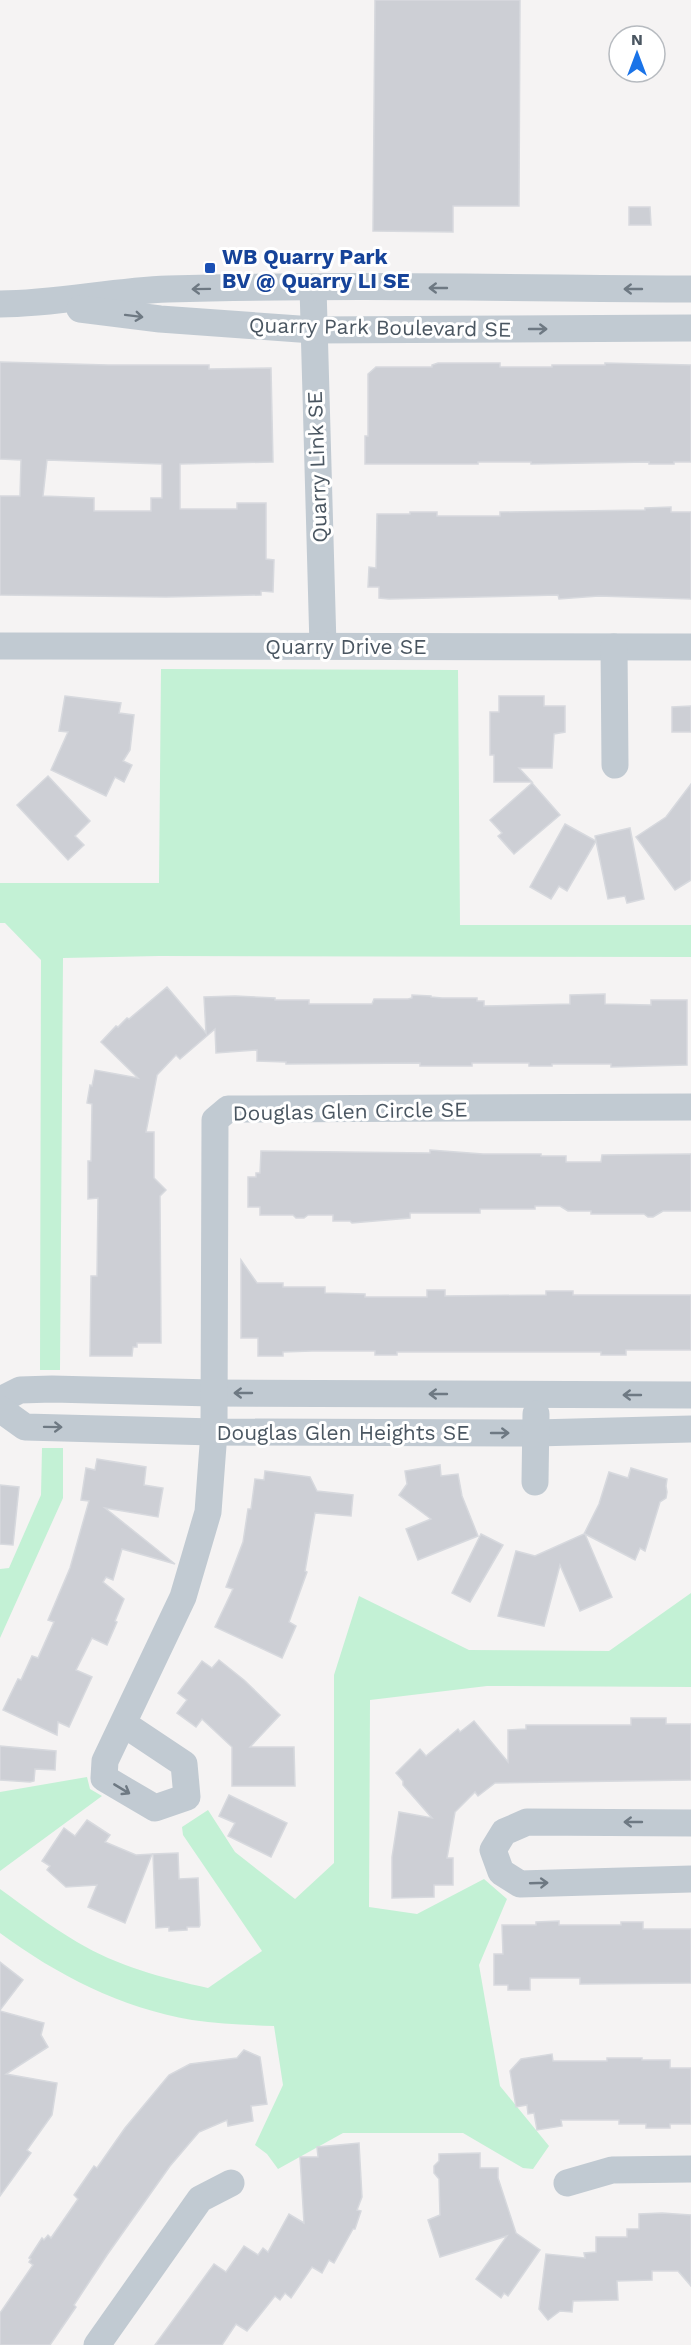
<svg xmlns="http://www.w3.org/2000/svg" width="691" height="2345" viewBox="0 0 691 2345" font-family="'Work Sans',sans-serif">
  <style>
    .green { fill: #c3f1d5 }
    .building { fill: #cdcfd5; stroke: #d7d9de; stroke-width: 1.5; fill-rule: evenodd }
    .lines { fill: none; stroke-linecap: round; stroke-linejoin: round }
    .minor { stroke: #c1cad2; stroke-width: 27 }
    .oneway { stroke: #6e7983 }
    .transit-dot { fill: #1a4fb4; stroke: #fff; stroke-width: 2 }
    .labels { text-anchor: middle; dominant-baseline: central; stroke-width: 6; stroke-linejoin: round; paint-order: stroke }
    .transit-label { font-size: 21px; font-weight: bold; fill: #164399; stroke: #fff; text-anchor: start }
    .street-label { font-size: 21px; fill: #4a5661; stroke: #fff }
  </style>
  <rect width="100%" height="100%" fill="#f5f3f3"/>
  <g class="green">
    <path d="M161,669L458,670L460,925H691V957L159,956L63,958L60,1370H40L41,960L5,923H0V883H159Z"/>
    <path d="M42,1448H63V1498L0,1638V1569L9,1568L41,1495Z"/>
    <path d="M691,1593V1687L487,1686L370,1700L369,1907L417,1914L484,1879L507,1899L479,1965L500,2086L549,2146L533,2169L523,2168L463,2133H343L278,2169L267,2154L255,2145L283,2085L274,2026C247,2025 219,2024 192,2020C121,2008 57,1975 0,1933V1889C25,1907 50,1926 77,1942C117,1966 163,1978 208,1988L262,1951L183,1835L182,1827L208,1810L235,1852L295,1899L334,1863V1675L359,1596L469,1650L609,1651Z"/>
    <path d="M87,1777L90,1789L102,1796L0,1871V1792Z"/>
  </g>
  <g class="building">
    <path d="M375,0H520L519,206H453V232L373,231Z"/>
    <path d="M629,207H650L651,225H629Z"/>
    <path d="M0,362L108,365H209V369L271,368L273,462L180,464V509H237V503H266V559L274,560L273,592L261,591V595L166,597L0,595V496H20L21,460L0,459ZM47,460L162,464V498H151V511H94V498L43,496Z"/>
    <path d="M438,363H500V367H552V365H605V363L691,365V462H674V464H649V462L531,464V462H478V464H365V436H368V374L376,367H432V365Z"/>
    <path d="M671,507V512H691V599L599,596L559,599L558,595L389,599L379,598V587H368L369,567L376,568L377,514H410V512H437V516H500V512L645,510V508Z"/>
    <path d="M65,696L121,703L119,713L134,715L130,750L123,761L132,765L124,782L115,777L106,796L51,770L68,732L59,731Z"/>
    <path d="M499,696H544V706H565V732L554,734L552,768H519L532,782H494V755H490V712H499Z"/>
    <path d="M691,706V732H672V707Z"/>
    <path d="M48,776L90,821L75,836L84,845L68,860L17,805Z"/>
    <path d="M532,783L560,815L514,854L498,836L502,833L490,820Z"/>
    <path d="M691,784V880L675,890L636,837L666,817Z"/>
    <path d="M565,824L596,841L567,891L559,886L551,899L530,887Z"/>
    <path d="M630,828L644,899L627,903L625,896L608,899L595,836Z"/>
    <path d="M167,987L206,1033L204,997L235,996L275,998V1000H309V1004H372L374,999H408L412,998V995L431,996V997L442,998H477V1001H484V1006L570,1004V995L605,994V1004L651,1005V1000H687V1065L611,1067V1064H552V1066H529V1063H472V1066H420V1063L286,1064V1062L257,1061V1050L216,1053L215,1029L180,1059L176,1055L157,1075L146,1132H154V1178L166,1190L160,1196L161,1343H137V1347H133L132,1356H90L91,1276H97L98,1198L88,1199V1161H91L92,1104L87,1103L90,1085L92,1086L95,1070L138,1078L101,1042L116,1026L118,1027L127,1018L129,1019Z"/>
    <path d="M430,1150L483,1154H541V1156H566V1162H601L602,1155L691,1154V1211H663L653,1217H648L644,1214H591V1211H568L560,1206H535V1209H480V1213H410V1218L352,1223L350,1221H333V1215H308L304,1218H296L293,1215H260V1207H248V1177H256V1173H260L261,1151L430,1153Z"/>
    <path d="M241,1260L257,1283H283V1287H325V1293L365,1294V1297H427V1290H445V1296L546,1295V1291H573V1295H691V1350H626V1355H601V1352H397V1355H375V1351H312L283,1352V1356H258V1338H241Z"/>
    <path d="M97,1459L146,1467L144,1485L163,1488L158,1517L105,1508L175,1564L122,1549L113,1580L106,1577L103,1582L124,1599L115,1621L117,1622L107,1645L92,1638L76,1670L92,1677L69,1727L58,1722L57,1735L3,1710L18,1679L21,1680L32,1656L38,1658L54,1622L48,1620L70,1568L89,1501L81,1500L86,1468L95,1470Z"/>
    <path d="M440,1465L441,1476L458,1474L462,1496L478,1536L418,1560L406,1529L431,1519L399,1495L407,1484L405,1471Z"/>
    <path d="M631,1468L667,1479L666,1486L667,1492L666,1498L660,1502L645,1551L640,1548L635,1560L585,1534L612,1597L580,1611L560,1565L544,1626L498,1616L516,1551L535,1556L584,1534L599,1504L609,1472L628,1478Z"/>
    <path d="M265,1471L310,1477L317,1491L353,1495L351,1516L315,1513L305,1571L307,1572L289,1622L296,1626L282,1658L215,1627L233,1589L226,1587L243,1542L248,1509H251L255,1479L264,1480Z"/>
    <path d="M0,1485L19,1487L13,1545L0,1544Z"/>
    <path d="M481,1534L503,1545L470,1602L452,1593Z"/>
    <path d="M219,1660L244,1680L280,1715L250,1747H294L295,1786H232V1747L202,1719L196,1727L177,1713L187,1700L178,1693L202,1661L212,1668Z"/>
    <path d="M631,1718H666V1724H691V1780L495,1783L478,1796L475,1792L455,1812L447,1858H453V1885H434V1897L392,1898V1857L399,1812L432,1818L403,1785V1781L396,1773L420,1749L426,1756L458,1729L460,1732L474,1721L508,1762V1730L526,1729V1725H631Z"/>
    <path d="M0,1746L56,1751L55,1770L35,1769L34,1781L30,1782L0,1780Z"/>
    <path d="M229,1795L287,1823L271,1857L228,1836L235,1823L219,1816Z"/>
    <path d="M87,1820L110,1835L105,1842L136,1855L152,1854L125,1923L88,1907L97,1885L66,1887L47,1870L50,1866L42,1861L64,1828L75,1836Z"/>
    <path d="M178,1853L179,1879L198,1878L200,1925L199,1927H187V1930L169,1931V1927L156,1928L153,1854Z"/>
    <path d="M559,1921V1925H621V1922H643V1929H691V1983L580,1984V1978H530V1990H508V1985H494V1954H503L502,1925H536V1922Z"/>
    <path d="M0,1962L23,1980L0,2010Z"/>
    <path d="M0,2011L44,2023L41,2035L48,2047L6,2074L57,2083L52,2115L27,2150L31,2153L0,2196Z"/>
    <path d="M244,2050L260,2057L266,2098L267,2104L251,2106L253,2121L228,2126L227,2120L199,2132L170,2166L107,2255L74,2305L76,2307L50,2345H0V2313L33,2265L29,2262L31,2259L29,2258L42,2238L44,2240L48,2235L51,2238L78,2199L74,2195L94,2166L97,2168L125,2128L169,2075L190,2064L237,2058Z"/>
    <path d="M552,2054L553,2061H607V2058H642V2060H670V2068H691V2124H670V2128H646V2124H619V2120H561L562,2126L537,2130L534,2113L528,2114L527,2105L516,2107L510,2071L521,2059Z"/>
    <path d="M359,2143L362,2197L357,2210L361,2211L355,2229H353L334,2263L329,2260L322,2273L312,2267L291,2298L285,2293L280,2300L275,2296L247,2331L236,2324L222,2345H155L214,2264L226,2272L244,2246L258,2255L263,2248L268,2252L289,2214L304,2223L300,2157H318L317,2147Z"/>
    <path d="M480,2153V2168H498V2178L516,2233L540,2250L508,2296L504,2293L501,2298L476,2279L507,2236L440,2257L428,2220L440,2215L439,2179L434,2173V2166L439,2161V2154Z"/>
    <path d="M662,2213L691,2215V2286L678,2271H652V2280L617,2281L618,2300L573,2301L572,2312L560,2311L548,2320L539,2309L546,2254L585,2258L584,2253L596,2252V2237H627V2229H639V2214Z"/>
  </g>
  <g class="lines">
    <g class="minor">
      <path d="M313,287L323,646"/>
      <path d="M0,304C56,304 111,291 168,289C342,284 517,288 691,289"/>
      <path d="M80,309L160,319L313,330L691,328"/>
      <path d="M0,646L691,647"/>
      <path d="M614,647L615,765"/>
      <path d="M0,1400L20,1390L52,1389L212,1393L691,1395"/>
      <path d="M0,1409L25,1427L214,1432L536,1433L691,1429"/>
      <path d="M535,1482L536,1414"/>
      <path d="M124,1724L184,1764L187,1797L155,1808L104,1778L105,1761L183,1597L208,1512L214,1432L215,1120L228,1109L691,1107"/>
      <path d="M691,1823L527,1822L504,1832L493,1850L501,1872L520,1884L691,1879"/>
      <path d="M567,2183L612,2170L691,2169"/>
      <path d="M97,2345L200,2199L231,2183"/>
    </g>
  </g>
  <defs><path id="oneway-shaft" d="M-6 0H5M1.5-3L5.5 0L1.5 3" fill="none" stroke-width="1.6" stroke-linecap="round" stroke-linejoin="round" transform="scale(1.5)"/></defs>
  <g class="oneway">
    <use href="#oneway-shaft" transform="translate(438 288) rotate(-180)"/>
    <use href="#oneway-shaft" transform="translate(201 289) rotate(179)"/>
    <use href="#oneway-shaft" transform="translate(633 289) rotate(-180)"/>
    <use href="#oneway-shaft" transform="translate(134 316) rotate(7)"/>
    <use href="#oneway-shaft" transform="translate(538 329)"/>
    <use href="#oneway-shaft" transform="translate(243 1393) rotate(-180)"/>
    <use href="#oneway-shaft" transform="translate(438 1394) rotate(-180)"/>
    <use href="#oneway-shaft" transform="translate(632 1395) rotate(180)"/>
    <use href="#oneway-shaft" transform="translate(53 1427) rotate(1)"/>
    <use href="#oneway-shaft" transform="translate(500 1433)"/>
    <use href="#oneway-shaft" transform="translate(122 1789) rotate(31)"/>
    <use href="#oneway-shaft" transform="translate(633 1822) rotate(-180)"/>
    <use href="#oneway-shaft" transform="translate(539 1883) rotate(-2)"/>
  </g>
  <rect class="transit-dot" x="204" y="262" width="12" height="12" rx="3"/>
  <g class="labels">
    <g class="transit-label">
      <text x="222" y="256">WB Quarry Park<tspan x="222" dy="24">BV @ Quarry LI SE</tspan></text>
    </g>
    <g class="street-label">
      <text transform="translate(380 327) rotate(1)">Quarry Park Boulevard SE</text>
      <text transform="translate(317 467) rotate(-92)">Quarry Link SE</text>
      <text x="346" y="646">Quarry Drive SE</text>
      <text transform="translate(350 1111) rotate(-1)">Douglas Glen Circle SE</text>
      <text x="343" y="1432">Douglas Glen Heights SE</text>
    </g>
  </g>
  <g transform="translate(637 54)"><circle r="28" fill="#ffffff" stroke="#b7bbc0" stroke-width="1.5"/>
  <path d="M0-4.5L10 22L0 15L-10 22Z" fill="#1a73e8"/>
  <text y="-9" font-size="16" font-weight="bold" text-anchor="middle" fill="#4a5661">N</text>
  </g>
</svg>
